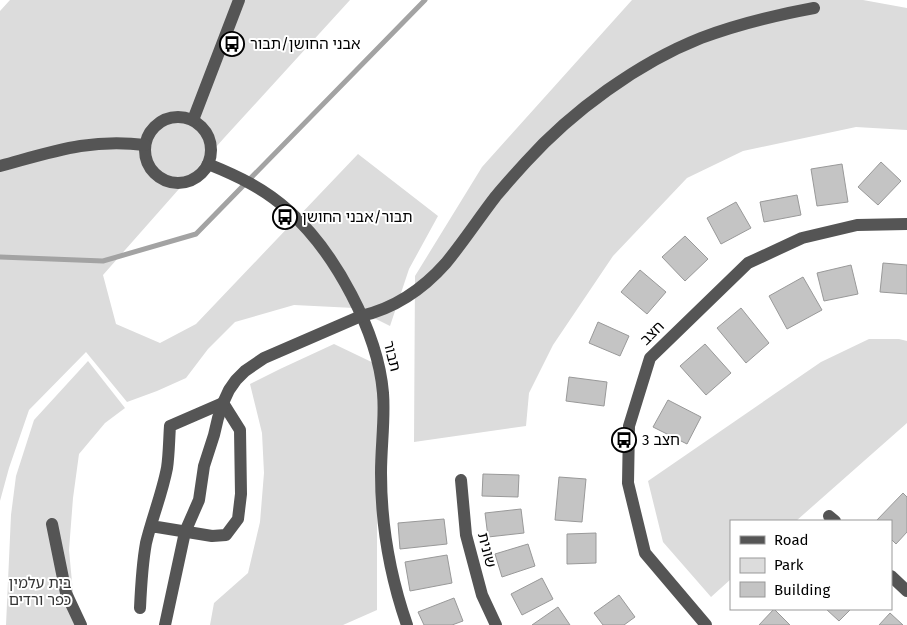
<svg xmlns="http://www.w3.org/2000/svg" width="907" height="625" viewBox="0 0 907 625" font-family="'Fira Sans','Noto Sans Hebrew',sans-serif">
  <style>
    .green { fill: #dcdcdc }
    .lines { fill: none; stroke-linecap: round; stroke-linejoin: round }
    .stream { stroke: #a3a3a3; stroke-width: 5 }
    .building { fill: #c4c4c4; stroke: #999 }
    .minor { stroke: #555; stroke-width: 12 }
    .labels { text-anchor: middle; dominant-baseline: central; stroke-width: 4; stroke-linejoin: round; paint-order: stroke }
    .poi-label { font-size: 15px; fill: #000; stroke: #fff; text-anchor: start }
    .street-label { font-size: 15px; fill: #000; stroke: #fff }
    .park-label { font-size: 15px; fill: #333; stroke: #fff }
  </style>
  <rect width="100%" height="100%" fill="#fff"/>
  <g class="green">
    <path d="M10,0H350L224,138L103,275L116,324L160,343L196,324L358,154L438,216L409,269L390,326L354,308L294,305L235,322L208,349L186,378L157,391L127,402L86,352L29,410L9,468L0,501V11Z"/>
    <path d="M632,0H863L907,8V130L856,127L743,151L687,178L613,256L553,345L529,393L526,426L414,442L415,276L482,167Z"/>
    <path d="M869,339H899L907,341V423L796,521H731V579L711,597L663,542L648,481L821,362Z"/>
    <path d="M334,344L382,367L377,402V610L343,625H210L214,603L248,573L260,522L264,473L262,433L250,384L280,369Z"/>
    <path d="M88,361L125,408L105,423L79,454L73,498L69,550L76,625H6L11,515L16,476L34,420Z"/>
  </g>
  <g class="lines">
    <path class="stream" d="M0,257L103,261L196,234L425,0"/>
  </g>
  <g class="building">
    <path d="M881,162L901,181L878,205L858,187Z"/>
    <path d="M842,164L848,202L817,206L811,169Z"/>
    <path d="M797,195L801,215L764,222L760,202Z"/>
    <path d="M736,202L751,228L721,244L707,218Z"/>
    <path d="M685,236L708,259L685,281L662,257Z"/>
    <path d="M883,263L907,265V294L880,292Z"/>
    <path d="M851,265L858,294L824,301L817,273Z"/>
    <path d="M640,270L666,292L647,314L621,292Z"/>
    <path d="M803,277L822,310L787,329L769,296Z"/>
    <path d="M741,308L769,343L746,363L717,328Z"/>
    <path d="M598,322L629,336L620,356L589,343Z"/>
    <path d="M705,344L731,373L706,395L680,366Z"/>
    <path d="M569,377L607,382L604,406L566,401Z"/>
    <path d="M668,400L701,417L687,444L653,427Z"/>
    <path d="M483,474L519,475L518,497L482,496Z"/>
    <path d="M559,477L586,479L582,522L555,520Z"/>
    <path d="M903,493L907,497V532L896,544L891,539V521H876Z"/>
    <path d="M521,509L524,533L488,537L485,513Z"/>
    <path d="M444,519L447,544L400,549L398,523Z"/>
    <path d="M596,533V563L567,564V534Z"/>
    <path d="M528,544L535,566L502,577L495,554Z"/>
    <path d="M447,555L452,583L410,591L405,562Z"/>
    <path d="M542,578L553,599L522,615L511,594Z"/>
    <path d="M619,595L635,617L624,625H603L594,613Z"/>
    <path d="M454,598L463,621L452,625H424L418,612Z"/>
    <path d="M558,607L570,625H532Z"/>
    <path d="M774,609L790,625H759Z"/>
    <path d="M826,609H851L839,621Z"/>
    <path d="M890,613L903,625H879Z"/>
  </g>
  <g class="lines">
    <g class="minor">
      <circle cx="178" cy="150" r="33"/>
      <path d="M193,120L239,0"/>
      <path d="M208,164C238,176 265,189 289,211C335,252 378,332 383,393C385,420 381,446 381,473C381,524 390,576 407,625"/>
      <path d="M0,166C52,152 90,138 145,145"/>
      <path d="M461,480L466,535L482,595L496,625"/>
      <path d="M829,516L835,521"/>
      <path d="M52,524L66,593L81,625"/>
      <path d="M891,576L907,591"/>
      <path d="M140,608C141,586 142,565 146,543C152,518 162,494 167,468C169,455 169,440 170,426L223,403L240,430L241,494L238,519L226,535L212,536L151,526"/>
      <path d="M165,625L185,532L199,500L204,466L214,435L218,418L223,403L229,390L236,380L245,371L264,358L361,316C396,308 423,289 446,263C464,241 479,218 496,196C506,184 516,173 526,162C572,111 638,63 701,38C738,24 776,15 814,8"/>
      <path d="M706,625L645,553L628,483L629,426L650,358L748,263L802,238L857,225L907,224"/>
    </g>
  </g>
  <defs>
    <symbol id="bus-ring" viewBox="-11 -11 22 22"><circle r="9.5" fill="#fff" stroke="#000" stroke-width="1.5"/><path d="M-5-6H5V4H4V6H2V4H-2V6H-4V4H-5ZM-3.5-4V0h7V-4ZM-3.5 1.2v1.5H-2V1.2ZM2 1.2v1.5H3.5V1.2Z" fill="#000"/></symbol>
  </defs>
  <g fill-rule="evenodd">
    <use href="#bus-ring" x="218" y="30" width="28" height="28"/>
    <use href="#bus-ring" x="271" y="203" width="28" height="28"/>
    <use href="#bus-ring" x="610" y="426" width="28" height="28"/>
  </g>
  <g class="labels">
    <g class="poi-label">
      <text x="250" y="44">אבני החושן/תבור</text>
      <text x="302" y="217">תבור/אבני החושן</text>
      <text x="642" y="440">חצב 3</text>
    </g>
    <g class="street-label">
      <text transform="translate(652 333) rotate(-45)">חצב</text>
      <text transform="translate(392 356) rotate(76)">תבור</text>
      <text transform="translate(487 550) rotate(76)">שונית</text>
    </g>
    <g class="park-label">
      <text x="40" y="583">בית עלמין<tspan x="40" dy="17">כפר ורדים</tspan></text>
    </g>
  </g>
  <rect x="730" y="520" width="162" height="90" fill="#ffffff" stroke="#999999"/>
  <rect x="740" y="536" width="25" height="8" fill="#555555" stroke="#999999"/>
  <text x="774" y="545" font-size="15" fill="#000000">Road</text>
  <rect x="740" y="558" width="25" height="15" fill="#dcdcdc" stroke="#999999"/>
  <text x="774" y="570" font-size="15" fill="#000000">Park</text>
  <rect x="740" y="582" width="25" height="15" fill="#c4c4c4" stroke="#999999"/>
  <text x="774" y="595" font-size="15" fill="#000000">Building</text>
</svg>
